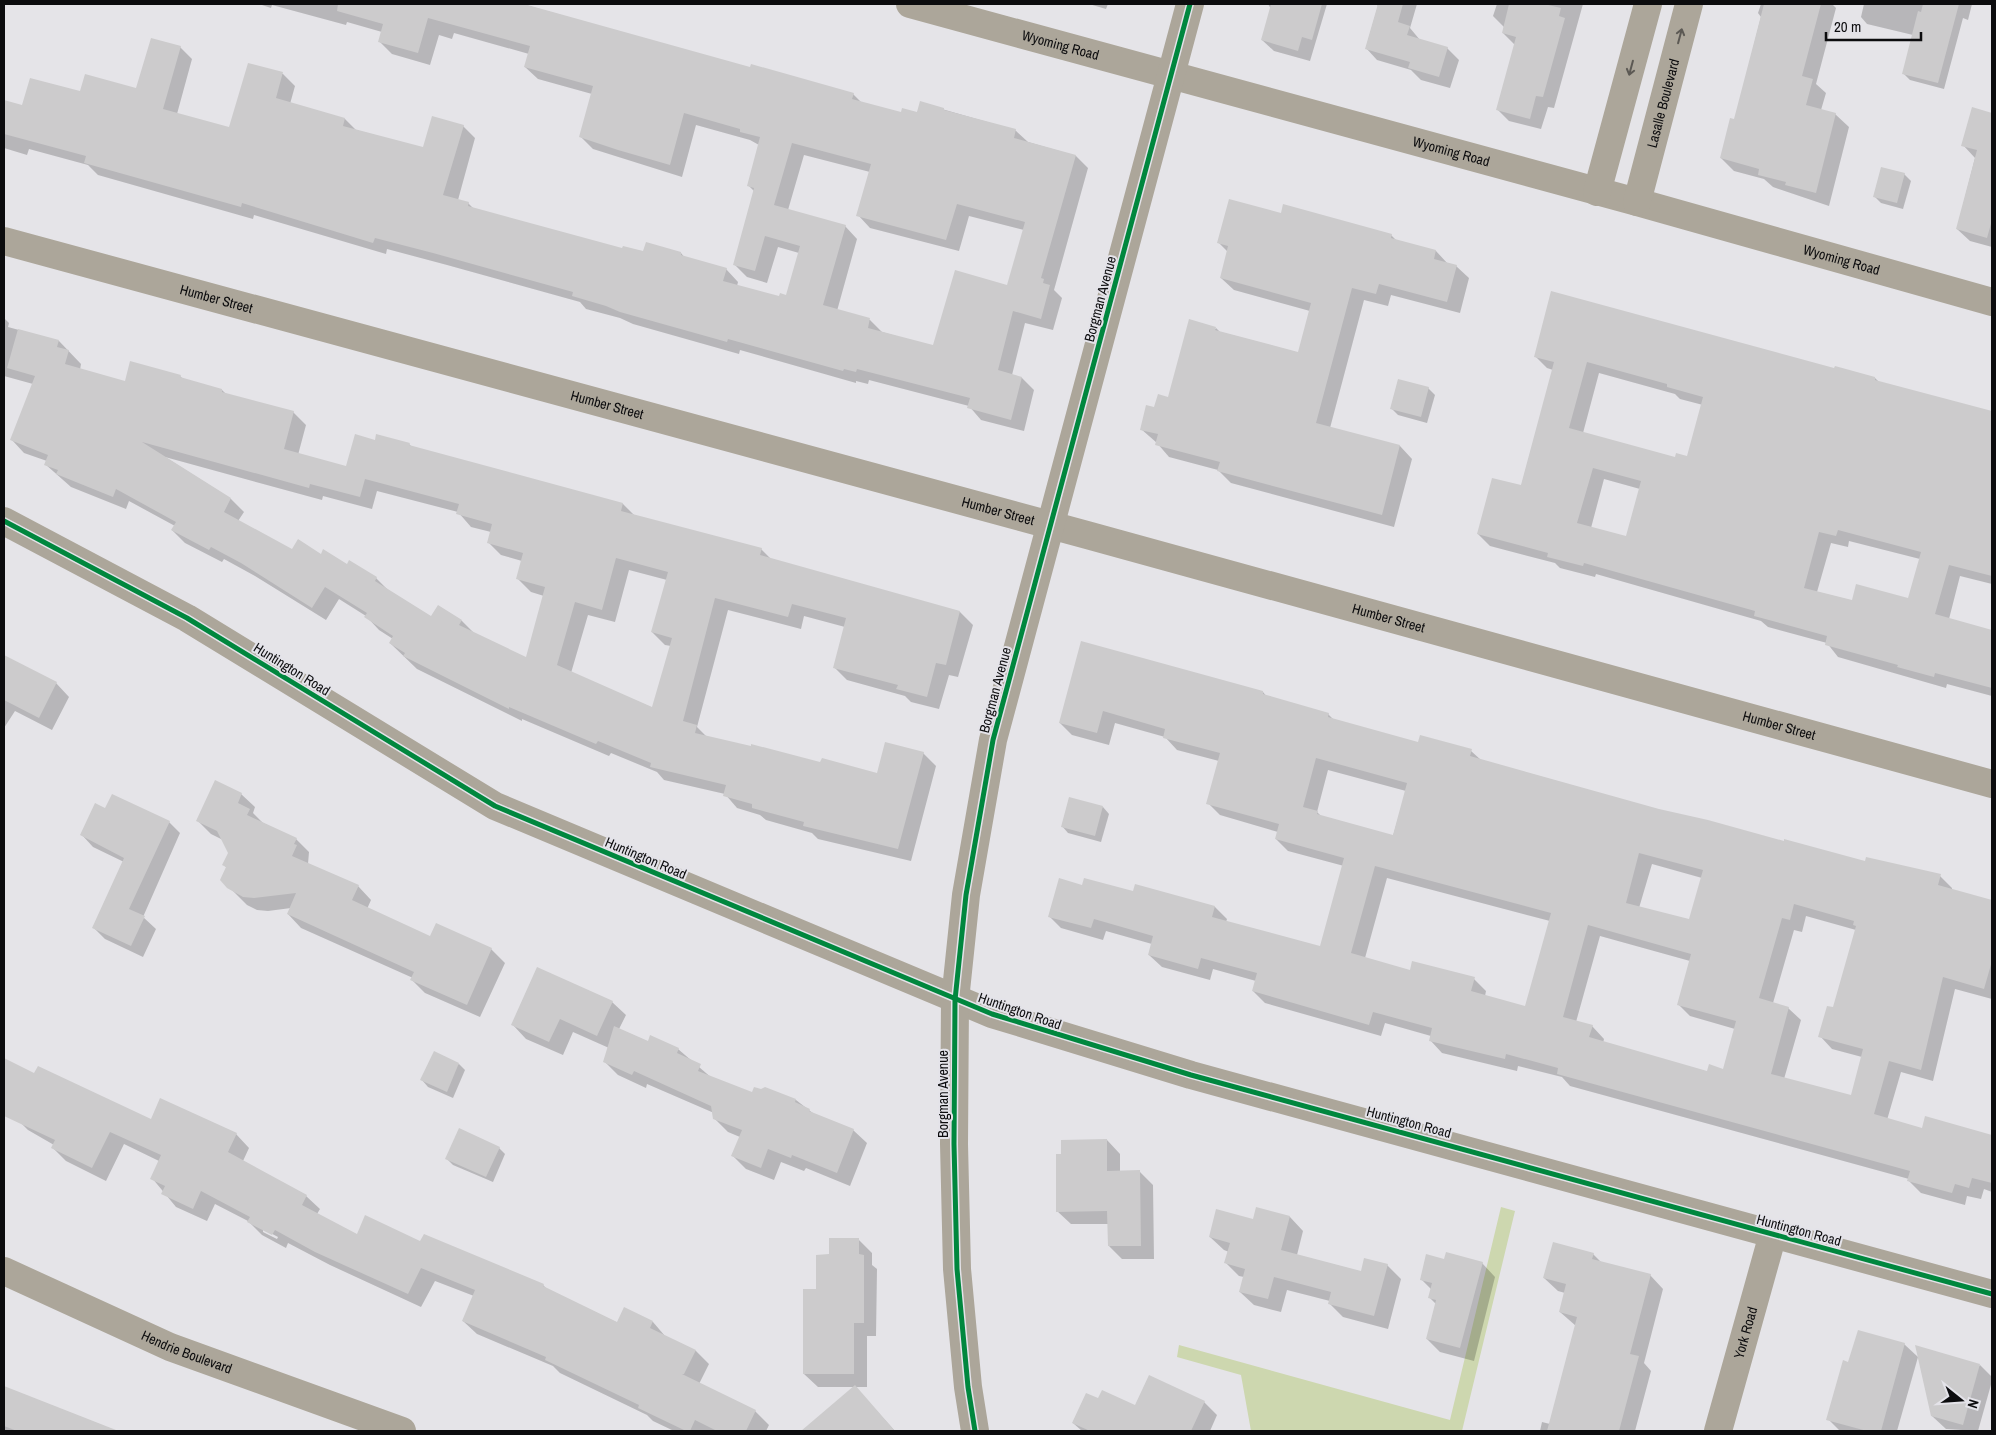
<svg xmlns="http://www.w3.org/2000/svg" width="1996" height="1435" viewBox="0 0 1996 1435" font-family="'Archivo Narrow',sans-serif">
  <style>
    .green { fill: #cdd7af }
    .shadow { fill: #0003; fill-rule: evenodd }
    .building { fill: #cccbcc; fill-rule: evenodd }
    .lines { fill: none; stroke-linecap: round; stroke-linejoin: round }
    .street { stroke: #aca69a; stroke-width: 28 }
    .cycleway-casing { stroke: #e4e3e9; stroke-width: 8 }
    .cycleway { stroke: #00873e; stroke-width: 5 }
    .oneway { stroke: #5c5954 }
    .labels { text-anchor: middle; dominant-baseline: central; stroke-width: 4; stroke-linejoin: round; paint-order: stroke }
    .street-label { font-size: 14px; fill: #0c0c0e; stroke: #e4e3e9 }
  </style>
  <rect width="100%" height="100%" fill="#e5e4e8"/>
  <path class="green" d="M1501,1207L1515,1211L1462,1431H1251L1241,1375L1177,1357L1179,1345L1450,1420Z"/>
  <g class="shadow">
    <path d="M259,4H522L751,69L853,94L862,103L902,113H917L921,103L1015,130L1028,142L1076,156L1088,168L1054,290L1062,298L1053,330L1025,323L1012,375L1022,378L1034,390L1024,431L981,420L969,406L869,380L868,384L856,381V383L740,350L739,354L633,324L620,318L586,309L580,302L447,265L387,249L386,254L254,215L253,219L98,175L88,165L29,149L27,155L4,148V101L23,107L80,93L137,89L180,47L192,59L177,114L230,129L249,64L283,74L295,86L290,104L345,119L356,130L424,149L463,126L475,138L458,200L468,203L474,209L623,250L681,253L685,258L726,269L738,282L737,286L779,298L787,296L799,253L778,247L767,283L747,277L735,265L754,191L748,185L759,145L750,140L696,125L682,177L593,149L581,137L592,94L538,79L525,67L529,54L454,33L452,39L439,35L430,65L392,54L379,41L382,32L347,22L346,25L272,5L271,8ZM804,155L870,172L858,215L870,228L959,251L969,216L1024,230L1008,286L934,347L882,332L870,320L837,311L857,239L845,226L788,210Z"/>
    <path d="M1089,4H1108L1106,9Z"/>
    <path d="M1268,4H1327L1310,61L1274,51L1262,40L1271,9Z"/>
    <path d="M1376,4H1417L1410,28L1420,40L1447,48L1459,60L1450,88L1421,80L1411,70L1377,60L1366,48L1378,6Z"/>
    <path d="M1497,4H1583L1554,108L1548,107L1541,129L1509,121L1497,109L1515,45L1503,33L1504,27L1493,16Z"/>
    <path d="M1761,4H1832L1836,8L1816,84L1826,93L1821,110L1835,114L1849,127L1829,206L1773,187L1764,179L1734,171L1721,158L1735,120L1761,17L1758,13Z"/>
    <path d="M1864,4H1972L1968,20L1963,18L1944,89L1910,80L1903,73L1913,35L1867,24L1861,17Z"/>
    <path d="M1973,109L1992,114V247L1970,241L1957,229L1975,158L1963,145Z"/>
    <path d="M1904,174L1911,181L1903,209L1881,203L1875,197Z"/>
    <path d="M1282,214L1391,235L1397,241L1436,251L1448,264L1456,266L1469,278L1460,313L1391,295L1388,306L1364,300L1330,428L1400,446L1412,459L1394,527L1231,483L1218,470L1169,457L1157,443L1141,429L1155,409L1169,398L1216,328L1220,332L1299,353L1310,311L1234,290L1221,278L1228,252L1218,242Z"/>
    <path d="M4,318L9,323L8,327L59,341L81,364L80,370L126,382L180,376L184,380L222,390L226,394L293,412L306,425L298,455L347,468L376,441L409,444L412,447L623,504L635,516L761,549L771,559L960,612L973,625L958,677L949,675L939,709L911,702L905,696L847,680L834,667L845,627L804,616L801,629L728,610L697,727L708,738L821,764L878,774L923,753L936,766L911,861L818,839L812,833L766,820L760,815L737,808L725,794L664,780L657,772L611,753L609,756L522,719V721L417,669L390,643L393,639L379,630L366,616L339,599L326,620L255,576L224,559L222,562L185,543L172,530L175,526L129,501L126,509L71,487L45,464L47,461L24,453L12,440L33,384L4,376ZM165,457L322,500L323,496L372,509L377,491L458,512L471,527L491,532L488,542L501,555L522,561L518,579L531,592L544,596L527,659L474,633L462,621L438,607L432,618L389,591L376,578L321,555L292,550L238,521L244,512L231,499ZM629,570L667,580L652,632L665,645L671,646L653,708L571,673L588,615L615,622Z"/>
    <path d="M1535,356L1835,369L1875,378L1879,382L1992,412V584L1960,576L1949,619L1992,631V696L1947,684L1946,688L1838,657L1827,643L1768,627L1761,621L1596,574L1595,577L1560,568L1555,563L1490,546L1478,534L1521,487L1553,370L1547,368ZM1599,373L1675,394L1680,399L1703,405L1688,458H1676L1583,433ZM1604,479L1640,489L1627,538L1591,528ZM1849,541L1920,559L1909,599L1853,601L1817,592L1831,543L1848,547Z"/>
    <path d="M1428,388L1435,395L1427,423L1398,415L1391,408Z"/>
    <path d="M1082,643L1263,692L1267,697L1328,714L1335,721L1419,744L1471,751L1481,760L1659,810L1866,863L1940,876L1952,888V890L1991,901L1992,898V999L1955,989L1933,1081L1901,1072L1887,1120L1923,1129L1926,1118L1992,1137V1192L1984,1189L1981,1199L1967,1196L1965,1205L1921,1193L1909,1181V1179L1570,1086L1562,1077L1518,1066L1517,1071L1442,1053L1430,1040L1431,1036L1385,1023L1381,1036L1265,1003L1253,991L1256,981L1213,969L1210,980L1162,967L1149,955L1152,944L1106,931L1103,940L1061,928L1049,916L1083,886L1134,893L1136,886L1215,907L1227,919L1226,922L1321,948L1344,866L1288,851L1276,839L1278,832L1220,815L1208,803L1219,761L1177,750L1165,737L1115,723L1109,745L1072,735L1060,723ZM1328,770L1406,791L1393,836L1321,816L1317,812ZM1652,864L1702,878L1690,920L1639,908ZM1387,878L1550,921L1526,1008L1485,996L1486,991L1474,979L1410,971L1365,958ZM1806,916L1856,930L1834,1009L1820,1036L1832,1049L1862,1057L1852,1097L1784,1079L1801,1020L1788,1008L1773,1003L1794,930L1802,932ZM1600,936L1690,961L1678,1004L1690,1016L1735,1029L1724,1070L1708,1072L1603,1043L1604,1039L1592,1026L1576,1022Z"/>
    <path d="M4,657L56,683L69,697L52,730L15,711L4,728Z"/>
    <path d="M241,794L255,807L253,813L263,823L296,839L309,852L308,864L358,886L371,900L367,909L431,938L437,925L491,949L505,963L480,1017L425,993L412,980L413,978L301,928L288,914L291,908L268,911L257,910L247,905L222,880L227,868L224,865L229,853L223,840L211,834L198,821Z"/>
    <path d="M1103,807L1109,814L1101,842L1068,833L1062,826Z"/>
    <path d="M106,809L169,822L180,833L143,917L156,929L143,957L105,939L94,928L124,862L93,847L82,835Z"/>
    <path d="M612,1002L626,1015L619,1029L649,1042L678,1049L713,1079L752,1094L796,1100L814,1114L853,1130L867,1143L850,1186L806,1168L804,1171L781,1162L774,1180L746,1169L733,1156L740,1137L728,1132L714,1118V1113L647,1084L646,1088L618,1075L604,1061L609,1048L573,1032L563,1055L526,1039L513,1025Z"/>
    <path d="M4,1059L35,1075L151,1121L236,1134L249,1148L243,1161L306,1196L320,1209L317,1214L357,1236L421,1243L543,1285L548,1290L618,1323L653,1322L665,1336L696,1351L709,1364L699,1384L755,1411L769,1425L766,1431H674L653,1421L647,1415L560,1373L553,1366L477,1334L463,1321L474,1296L435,1281L421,1307L330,1265L288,1243L286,1248L262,1235L248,1221L215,1204L207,1221L176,1207L152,1178L159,1161L124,1144L106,1181L66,1161L53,1148L54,1145L28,1130L15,1117L4,1113ZM263,1229L278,1237L277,1239L263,1232Z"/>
    <path d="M459,1064L465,1070L453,1098L428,1087L422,1080Z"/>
    <path d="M1107,1140L1120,1154V1172H1140L1153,1185L1154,1259H1122L1109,1246V1224H1071L1057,1211Z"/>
    <path d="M499,1148L505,1154L493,1182L453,1165L446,1158Z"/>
    <path d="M1290,1217L1303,1231L1297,1255L1362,1272L1387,1265L1401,1279L1388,1329L1343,1317L1329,1303L1330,1301L1287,1290L1281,1312L1254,1305L1240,1292L1244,1277L1239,1276L1226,1263L1229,1252L1224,1250L1210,1237L1253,1220Z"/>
    <path d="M858,1239L872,1253V1265L877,1269L876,1336H867V1387H855L895,1431H805L854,1387H818L804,1374L817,1290L830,1256Z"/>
    <path d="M1593,1254L1602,1263L1650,1275L1663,1289L1644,1363L1651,1371L1635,1431H1540L1542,1422L1550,1424L1576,1326L1560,1312L1565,1293L1558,1291L1544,1278Z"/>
    <path d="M1482,1263L1495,1277L1474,1361L1440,1352L1427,1339L1436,1304L1430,1298L1432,1290L1421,1279Z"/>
    <path d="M1904,1344L1918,1357L1897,1431H1840L1828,1419L1849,1364Z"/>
    <path d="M1980,1365L1992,1377V1381L1978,1431L1946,1429L1932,1416Z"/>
    <path d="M4,1387L109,1428L112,1431H4Z"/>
    <path d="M1099,1400L1136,1407L1204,1402L1217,1415L1210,1431H1082L1073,1423Z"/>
  </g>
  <g class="building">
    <path d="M338,4H524L750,67L751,64L854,93L852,99L901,112L902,108L917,112L920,101L944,108V110L1016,129L1014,138L1076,155L1041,278L1044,279L1043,283L1050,285L1041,319L1013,311L998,370L1022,377L1011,420L967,408L970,398L857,369L856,372L844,369L843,371L728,339L727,342L620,312L606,306L572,296L573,292L433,253L375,238L373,243L242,203L241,207L84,163L86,156L4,134V100L22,105L30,78L80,91L85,74L136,88L151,38L181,46L163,109L229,127L248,63L283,72L276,98L345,118L343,126L423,147L432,116L464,125L443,195L469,202L468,206L622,248L623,246L643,251L646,242L681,252V255L727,268L723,281L779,296L780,293L786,295L800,246L765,236L755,271L733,265L754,188L747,186L760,137L740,132V129L684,113L670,165L618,150L579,137L593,86L524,67L530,46L428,18L418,53L378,42L383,24L337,11ZM792,143L871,164L856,216L946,240L957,204L1025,222L1007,285L955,270L933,345L868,328L870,318L823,305L846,225L774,205Z"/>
    <path d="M1271,4H1322L1312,40L1302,37L1298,51L1261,40Z"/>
    <path d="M1378,4H1403L1398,22L1410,26L1407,35L1448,47L1439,77L1408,68L1410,62L1365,49Z"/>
    <path d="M1509,4H1544L1561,8L1559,16L1565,18L1543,97L1536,96L1530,119L1496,110L1516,37L1502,33Z"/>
    <path d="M1764,4H1821L1802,76L1813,79L1806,105L1836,113L1816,193L1785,185L1786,182L1758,175L1759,169L1720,158L1730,118L1734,119Z"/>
    <path d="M1923,4H1959L1938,83L1902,74L1918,11L1921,12Z"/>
    <path d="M1972,107L1992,113V220L1987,238L1956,229L1977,150L1961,146Z"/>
    <path d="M1881,167L1905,173L1897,203L1873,197Z"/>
    <path d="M1229,199L1281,213L1283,204L1392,234L1391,238L1436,250L1434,259L1457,265L1447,302L1379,284L1376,294L1352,288L1316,423L1400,445L1382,515L1217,471L1220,462L1155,445L1158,434L1140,430L1146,405L1154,407L1158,394L1168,397L1189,319L1216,327L1215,330L1298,352L1311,303L1220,278L1228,246L1217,243Z"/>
    <path d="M1551,291L1834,368L1835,366L1875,377V380L1992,411V576L1949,565L1935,614L1992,630V688L1935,673L1934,677L1897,667L1898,665L1825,645L1827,636L1754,616L1755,611L1584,563L1583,566L1547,557L1548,553L1477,534L1492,478L1521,485L1554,362L1534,357ZM1587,362L1667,384V387L1703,397L1687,456L1676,453L1675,457L1569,428ZM1593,468L1641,481L1626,536L1577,523ZM1838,530L1921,552L1908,598L1856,584L1852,600L1804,588L1819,532L1836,536Z"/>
    <path d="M18,329L59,340L57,347L69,350L65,364L125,381L130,361L181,375L180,377L222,389V392L294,411L284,449L346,466L355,434L375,440L376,434L410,443L409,445L623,503L621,511L762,548L760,555L960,611L946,665L936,663L927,697L896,689L898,685L833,668L846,618L792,604L788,617L715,598L683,721L697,725L695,733L751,746V744L820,762L822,758L877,773L885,742L924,752L898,849L803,826L804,822L752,808V804L723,796L726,785L650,767L651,763L598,741L596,744L509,707V709L403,656L405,653L389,643L393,636L364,617L367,613L325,587L312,608L241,563L211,547L209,550L171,530L176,522L116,489L113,497L56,474L58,470L44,465L48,455L10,440L35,376L7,368ZM142,442L309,488L310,484L360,497L365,479L459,504L456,514L492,524L487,543L523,553L516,579L545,587L526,657L459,625L462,620L438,605L431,616L375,581L377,577L349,560L347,564L323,549L321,554L298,539L292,549L224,512L231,498ZM616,558L668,572L651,632L672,638L652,707L557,665L575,602L602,610Z"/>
    <path d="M1398,379L1429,387L1421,417L1390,409Z"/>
    <path d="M1081,641L1263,691V694L1329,713L1328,717L1418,742L1420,735L1472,749L1470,756L1659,809L1708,820L1784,841V839L1865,861L1866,857L1941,874L1938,885L1992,900V961L1984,989L1943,977L1921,1070L1889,1061L1874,1114L1922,1128L1925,1116L1992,1135V1183L1972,1178L1969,1188L1955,1184L1952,1193L1907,1181L1910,1171L1557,1074L1558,1068L1506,1054L1505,1059L1429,1041L1432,1028L1373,1012L1369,1025L1252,991L1257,973L1201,958L1198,969L1148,955L1153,936L1094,919L1091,928L1048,917L1059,878L1082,885L1084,878L1133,891L1135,884L1215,906L1212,917L1320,946L1344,858L1275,839L1279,824L1206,804L1220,753L1163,738L1165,729L1103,711L1097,733L1059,723ZM1316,758L1407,783L1393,835L1317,814L1318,811L1303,807ZM1639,853L1703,870L1689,919L1626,903ZM1375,866L1551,913L1525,1006L1471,991L1475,977L1412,961L1410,970L1351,953ZM1794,904L1854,921L1853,925L1856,926L1833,1007L1827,1006L1818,1037L1863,1049L1851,1095L1771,1074L1789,1007L1759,998L1782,918L1790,920ZM1588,925L1691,954L1677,1005L1736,1021L1723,1069L1709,1064L1707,1071L1589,1037L1593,1025L1563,1017Z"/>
    <path d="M4,655L57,682L39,718L4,700Z"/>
    <path d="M215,780L242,793L238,803L250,809L247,815L297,838L294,844L297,845L292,856L359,885L352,900L430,936L436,923L492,948L467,1005L410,980L414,972L287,914L296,893L254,898L243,897L227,888L220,880L226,867L222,865L228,853L217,831L196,821Z"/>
    <path d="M112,794L170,821L129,909L145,916L131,946L92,928L124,858L80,835L95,803L105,808Z"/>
    <path d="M1069,797L1103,806L1095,836L1061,827Z"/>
    <path d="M537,967L613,1001L597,1036L560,1019L549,1042L511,1025Z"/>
    <path d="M614,1026L648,1041L650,1035L679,1048L677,1053L701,1064L698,1071L752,1092L754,1087L761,1089L765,1087L796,1099L795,1102L810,1109L809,1111L854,1129L837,1173L792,1155L791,1158L768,1149L761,1168L731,1156L742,1130L713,1119L711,1106L634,1071L632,1075L603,1062Z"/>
    <path d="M434,1051L459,1063L447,1092L420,1080Z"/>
    <path d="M4,1058L34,1073L38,1066L151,1119L160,1098L237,1133L228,1152L307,1195L302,1205L357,1234L365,1215L420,1241L424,1234L544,1284L543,1286L617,1322L624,1307L653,1321L650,1328L696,1350L684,1374H682L756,1410L746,1431H717L695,1420L690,1431H686L638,1408L639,1405L545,1360L546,1357L462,1321L475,1290L421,1268L408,1294L315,1252L275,1230L272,1235L247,1222L250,1217L201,1191L193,1209L161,1194L165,1186L150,1179L161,1155L110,1132L92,1168L51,1148L55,1140L4,1116Z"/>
    <path d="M459,1128L500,1147L486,1177L445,1159Z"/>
    <path d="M1107,1139V1171L1140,1170L1141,1246H1108L1107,1211L1056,1212V1154H1061V1140Z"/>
    <path d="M1256,1207L1290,1216L1281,1250L1361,1271L1364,1258L1388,1264L1374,1316L1328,1304L1331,1292L1274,1277L1268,1299L1239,1292L1245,1269L1224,1263L1230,1243L1209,1237L1216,1209L1253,1219Z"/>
    <path d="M829,1238H859V1254L864,1255V1323H854V1374H803V1289H816V1255L829,1254Z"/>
    <path d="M1553,1242L1594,1253L1592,1259L1651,1274L1630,1354L1639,1356L1619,1431H1547L1577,1317L1559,1312L1566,1284L1543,1278Z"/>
    <path d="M1446,1252L1483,1262L1460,1348L1426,1339L1436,1300L1428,1298L1432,1283L1420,1280L1426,1254L1444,1259Z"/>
    <path d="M1858,1330L1905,1343L1881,1431H1867L1826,1420L1843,1360L1848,1362Z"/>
    <path d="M1915,1345L1980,1364L1963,1425L1931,1416Z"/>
    <path d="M1149,1375L1205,1401L1191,1431H1090L1072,1423L1086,1393L1098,1398L1102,1390L1135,1405Z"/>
    <path d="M855,1385L895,1431H801Z"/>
    <path d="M4,1386L116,1430L115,1431H17L4,1426Z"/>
  </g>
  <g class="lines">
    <g class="street">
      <path id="s1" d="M910,4L1637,202L1992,302"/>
      <path d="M1597,192L1648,4"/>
      <path id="s2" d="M1637,202L1689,4"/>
      <path id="s3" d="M4,241L1087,535L1992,784"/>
      <path d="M4,521L187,618L495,806L992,1014L1191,1075L1992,1294"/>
      <path id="s4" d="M4,1271L170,1347L402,1431"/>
      <path d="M975,1431L968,1387L957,1269L954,1144L955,1000L966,895L993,740L1190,4"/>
      <path id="s5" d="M1718,1431L1773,1234"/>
    </g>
    <defs>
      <g id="cycleway">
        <path d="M4,521L187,618L495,806L992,1014L1191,1075L1992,1294"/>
        <path d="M975,1431L968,1387L957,1269L954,1144L955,1000L966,895L993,740L1190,4"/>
      </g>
    </defs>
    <use href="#cycleway" class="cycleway-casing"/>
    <use href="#cycleway" class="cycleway"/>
  </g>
  <defs><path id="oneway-shaft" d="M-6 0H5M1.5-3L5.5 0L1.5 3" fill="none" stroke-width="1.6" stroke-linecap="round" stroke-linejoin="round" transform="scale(1.25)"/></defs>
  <g class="oneway">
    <use href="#oneway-shaft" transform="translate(1680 36) rotate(-75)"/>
    <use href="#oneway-shaft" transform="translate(1631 68) rotate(105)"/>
  </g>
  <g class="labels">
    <g class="street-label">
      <text stroke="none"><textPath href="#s1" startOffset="156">Wyoming Road</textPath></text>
      <text stroke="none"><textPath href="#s2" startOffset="102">Lasalle Boulevard</textPath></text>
      <text stroke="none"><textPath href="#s1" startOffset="561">Wyoming Road</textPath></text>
      <text stroke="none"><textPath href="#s1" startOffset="966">Wyoming Road</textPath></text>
      <text stroke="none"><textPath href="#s3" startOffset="220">Humber Street</textPath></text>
      <text transform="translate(1100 299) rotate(-75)">Borgman Avenue</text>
      <text stroke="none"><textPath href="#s3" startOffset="625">Humber Street</textPath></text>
      <text stroke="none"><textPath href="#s3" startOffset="1030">Humber Street</textPath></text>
      <text stroke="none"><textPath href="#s3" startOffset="1435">Humber Street</textPath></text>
      <text transform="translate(292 669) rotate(32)">Huntington Road</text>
      <text transform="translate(995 690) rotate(-75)">Borgman Avenue</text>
      <text stroke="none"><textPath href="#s3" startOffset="1840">Humber Street</textPath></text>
      <text transform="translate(646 858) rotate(23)">Huntington Road</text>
      <text transform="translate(1020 1011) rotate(19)">Huntington Road</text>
      <text transform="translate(943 1094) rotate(-90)">Borgman Avenue</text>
      <text transform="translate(1409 1122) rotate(15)">Huntington Road</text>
      <text transform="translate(1799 1230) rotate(15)">Huntington Road</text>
      <text stroke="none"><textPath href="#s5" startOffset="102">York Road</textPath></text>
      <text stroke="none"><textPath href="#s4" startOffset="200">Hendrie Boulevard</textPath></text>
    </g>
  </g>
  <rect width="1996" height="1435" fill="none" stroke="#0c0c0e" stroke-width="10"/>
  <g transform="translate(1961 1400) rotate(107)" stroke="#e4e3e9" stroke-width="4" paint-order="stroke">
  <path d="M0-4L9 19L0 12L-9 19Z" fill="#0c0c0e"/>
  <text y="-8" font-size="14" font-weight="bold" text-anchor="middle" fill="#0c0c0e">N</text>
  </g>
  <path d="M1826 32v8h95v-8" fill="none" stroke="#0c0c0e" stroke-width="2.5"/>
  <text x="1834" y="32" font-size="15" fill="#0c0c0e" stroke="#e4e3e9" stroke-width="4" paint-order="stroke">20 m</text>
</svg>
